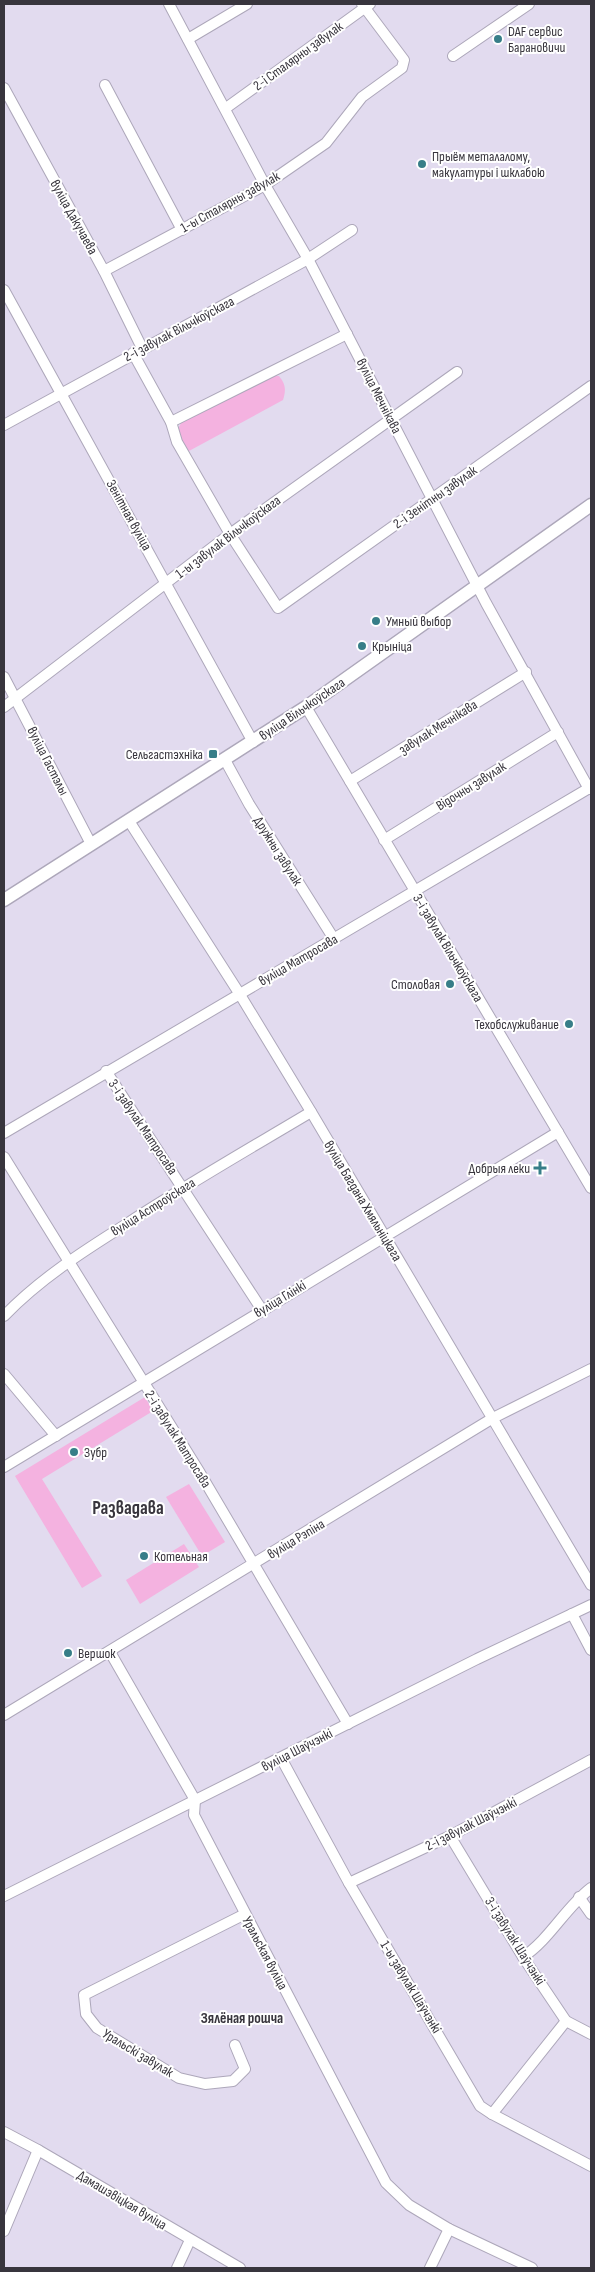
<svg xmlns="http://www.w3.org/2000/svg" width="595" height="2272" viewBox="0 0 595 2272" font-family="'Sofia Sans Condensed',sans-serif">
  <style>
    .green { fill: #f4b2e0 }
    .lines { fill: none; stroke-linecap: round; stroke-linejoin: round }
    .minor-casing { stroke: #ada7ba; stroke-width: 12 }
    .major-casing { stroke: #ada7ba; stroke-width: 15 }
    .minor { stroke: #fff; stroke-width: 10 }
    .major { stroke: #fff; stroke-width: 12 }
    .poi-dot { fill: #377e88; stroke: #fff; stroke-width: 2 }
    .labels { text-anchor: middle; dominant-baseline: central; stroke-width: 4; stroke-linejoin: round; paint-order: stroke }
    .poi-label { font-size: 14px; fill: #38353d; stroke: #fff; text-anchor: start }
    .street-label { font-size: 14px; fill: #38353d; stroke: #fff }
    .neighbourhood-label { font-size: 15px; font-weight: bold; fill: #38353d; stroke: #fff }
    .district-label { font-size: 19px; font-weight: bold; fill: #38353d; stroke: #fff }
  </style>
  <rect width="100%" height="100%" fill="#e2dbef"/>
  <g class="green">
    <path d="M273,376H279C286,385 286,390 283,400L189,451L183,445L178,429L181,423Z"/>
    <path d="M145,1397L153,1411L42,1479L102,1576L82,1588L15,1476Z"/>
    <path d="M189,1484L225,1542L202,1556L166,1497Z"/>
    <path d="M184,1544L199,1567L140,1604L126,1580Z"/>
  </g>
  <g class="lines">
    <defs>
      <g id="minor">
        <path d="M169,4L265,185L308,259L486,603L589,789"/>
        <path d="M188,39L247,4"/>
        <path d="M453,56L529,4"/>
        <path d="M105,85L182,230"/>
        <path d="M4,88L104,271L142,348"/>
        <path d="M226,108L370,4"/>
        <path d="M104,271L265,185L326,143L362,97L402,68L404,60L362,4"/>
        <path d="M4,290L253,742"/>
        <path d="M133,353L171,422L177,442L230,534L278,608L591,386"/>
        <path d="M171,422L347,334"/>
        <path d="M4,425L308,259L352,230"/>
        <path d="M4,677L91,844"/>
        <path d="M4,707L230,534L457,372"/>
        <path d="M306,707L591,1188"/>
        <path d="M225,760L249,804L334,939"/>
        <path d="M350,781L526,672"/>
        <path d="M129,821L239,993L310,1110L591,1585"/>
        <path d="M384,840L558,732"/>
        <path d="M106,1071L262,1310"/>
        <path d="M4,1133L591,787"/>
        <path d="M4,1157L200,1473L348,1724"/>
        <path d="M4,1316C40,1279 82,1252 125,1225C186,1185 249,1149 311,1112"/>
        <path d="M4,1374L56,1436"/>
        <path d="M4,1467L558,1132"/>
        <path d="M572,1614L591,1650"/>
        <path d="M110,1652L195,1800L194,1815L386,2183L409,2205L449,2229L532,2268"/>
        <path d="M4,1715L493,1418L591,1369"/>
        <path d="M281,1758L349,1883L480,2106L492,2114L591,2166"/>
        <path d="M450,1836L523,1957L566,2021L591,2034"/>
        <path d="M349,1883L450,1836L591,1760"/>
        <path d="M4,1896L477,1659L591,1605"/>
        <path d="M579,1897L591,1914"/>
        <path d="M523,1957C550,1939 565,1908 591,1888"/>
        <path d="M235,2045L245,2069L233,2081L205,2084L179,2078L97,2028L86,2014L84,1995L245,1914"/>
        <path d="M492,2114L566,2021"/>
        <path d="M4,2132L38,2150L240,2268"/>
        <path d="M4,2231L38,2150"/>
        <path d="M177,2268L190,2240"/>
        <path d="M430,2268L449,2229"/>
      </g>
      <path id="major" d="M4,900L306,707L591,505"/>
    </defs>
    <use href="#minor" class="minor-casing"/>
    <use href="#major" class="major-casing"/>
    <use href="#minor" class="minor"/>
    <use href="#major" class="major"/>
  </g>
  <g class="poi-dot">
    <circle cx="498" cy="39" r="5"/>
    <circle cx="422" cy="164" r="5"/>
    <circle cx="376" cy="621" r="5"/>
    <circle cx="362" cy="646" r="5"/>
    <rect x="208" y="749" width="10" height="10" rx="2.5"/>
    <circle cx="450" cy="984" r="5"/>
    <circle cx="569" cy="1024" r="5"/>
    <path d="M537.5 1160.5h5v5h5v5h-5v5h-5v-5h-5v-5h5z"/>
    <circle cx="74" cy="1452" r="5"/>
    <circle cx="144" cy="1556" r="5"/>
    <circle cx="68" cy="1653" r="5"/>
  </g>
  <g class="labels">
    <g class="poi-label">
      <text x="508" y="31">DAF сервис<tspan x="508" dy="16">Барановичи</tspan></text>
      <text x="432" y="156">Прыём металалому,<tspan x="432" dy="16">макулатуры і шклабою</tspan></text>
      <text x="386" y="621">Умный выбор</text>
      <text x="372" y="646">Крыніца</text>
      <text x="203" y="754" text-anchor="end">Сельгастэхніка</text>
      <text x="440" y="984" text-anchor="end">Столовая</text>
      <text x="559" y="1024" text-anchor="end">Техобслуживание</text>
      <text x="530" y="1168" text-anchor="end">Добрыя леки</text>
      <text x="84" y="1452">Зубр</text>
      <text x="154" y="1556">Котельная</text>
      <text x="78" y="1653">Вершок</text>
    </g>
    <g class="street-label">
      <text transform="translate(298 56) rotate(-36)">2-і Сталярны завулак</text>
      <text transform="translate(230 202) rotate(-29)">1-ы Сталярны завулак</text>
      <text transform="translate(74 217) rotate(61)">вуліца Дакучаева</text>
      <text transform="translate(179 329) rotate(-28)">2-і завулак Вільчкоўскага</text>
      <text transform="translate(379 396) rotate(63)">вуліца Мечнікава</text>
      <text transform="translate(435 497) rotate(-35)">2-і Зенітны завулак</text>
      <text transform="translate(129 515) rotate(61)">Зенітная вуліца</text>
      <text transform="translate(228 537) rotate(-37)">1-ы завулак Вільчкоўскага</text>
      <text transform="translate(302 709) rotate(-34)">вуліца Вільчкоўскага</text>
      <text transform="translate(438 727) rotate(-32)">завулак Мечнікава</text>
      <text transform="translate(48 761) rotate(63)">вуліца Гастэлы</text>
      <text transform="translate(471 786) rotate(-32)">Відочны завулак</text>
      <text transform="translate(278 851) rotate(58)">Дружны завулак</text>
      <text transform="translate(448 948) rotate(59)">3-і завулак Вільчкоўскага</text>
      <text transform="translate(298 960) rotate(-30)">вуліца Матросава</text>
      <text transform="translate(143 1127) rotate(56)">3-і завулак Матросава</text>
      <text transform="translate(363 1201) rotate(59)">вуліца Багдана Хмяльніцкага</text>
      <text transform="translate(153 1207) rotate(-32)">вуліца Астроўскага</text>
      <text transform="translate(280 1299) rotate(-31)">вуліца Глінкі</text>
      <text transform="translate(178 1439) rotate(58)">2-і завулак Матросава</text>
      <text transform="translate(296 1539) rotate(-31)">вуліца Рэпіна</text>
      <text transform="translate(297 1750) rotate(-27)">вуліца Шаўчэнкі</text>
      <text transform="translate(471 1824) rotate(-27)">2-і завулак Шаўчэнкі</text>
      <text transform="translate(515 1941) rotate(58)">3-і завулак Шаўчэнкі</text>
      <text transform="translate(265 1953) rotate(62)">Уральская вуліца</text>
      <text transform="translate(411 1987) rotate(59)">1-ы завулак Шаўчэнкі</text>
      <text transform="translate(138 2053) rotate(31)">Уральскі завулак</text>
      <text transform="translate(122 2200) rotate(31)">Дамашэвіцкая вуліца</text>
    </g>
    <g class="neighbourhood-label">
      <text x="242" y="2018">Зялёная рошча</text>
    </g>
    <g class="district-label">
      <text x="128" y="1508">Развадава</text>
    </g>
  </g>
  <rect width="595" height="2272" fill="none" stroke="#38353d" stroke-width="10"/>
</svg>
